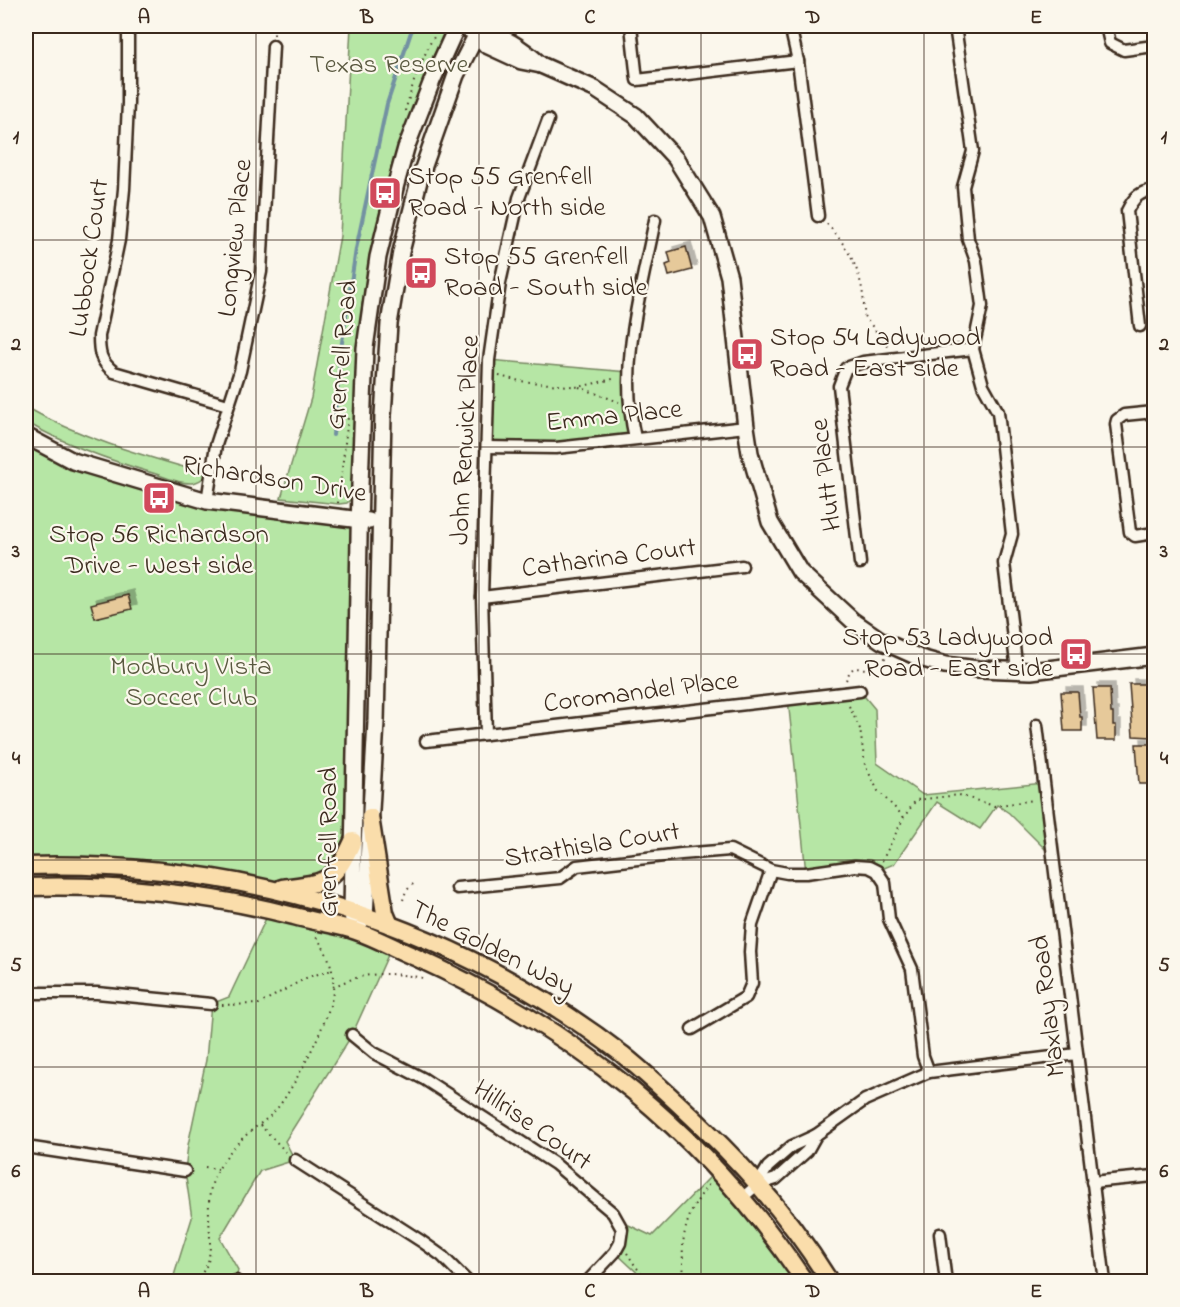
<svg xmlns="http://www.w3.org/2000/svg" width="1180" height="1307" viewBox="0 0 1180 1307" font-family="'Indie Flower',sans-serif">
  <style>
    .green { fill: #b6e6a5; stroke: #788862; stroke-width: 1.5 }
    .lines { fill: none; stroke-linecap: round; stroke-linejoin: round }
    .stream { stroke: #7391a2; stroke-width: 4 }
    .building { fill: #e6c99a; stroke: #3b2a1e; stroke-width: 1.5; filter: url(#shadow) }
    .street-casing { stroke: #3b2a1e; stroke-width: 15 }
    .secondary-casing { stroke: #3b2a1e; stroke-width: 20 }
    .primary-casing { stroke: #3b2a1e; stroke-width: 21 }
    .path { stroke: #3b2a1e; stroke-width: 2; stroke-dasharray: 1.5 4.5; stroke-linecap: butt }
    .street { stroke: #fbf7ec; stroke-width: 10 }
    .secondary { stroke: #fbf7ec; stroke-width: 15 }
    .primary { stroke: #faddab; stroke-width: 16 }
    .grid { fill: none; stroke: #3b2a1e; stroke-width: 1.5; stroke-opacity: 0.55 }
    .labels { text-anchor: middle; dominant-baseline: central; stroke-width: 4.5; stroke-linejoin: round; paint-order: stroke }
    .park-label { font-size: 27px; fill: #5a5940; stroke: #fbf7ec }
    .poi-label { font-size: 27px; fill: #3b2a1e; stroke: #fbf7ec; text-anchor: start }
    .street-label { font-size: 27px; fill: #3b2a1e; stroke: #fbf7ec }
    .neatline { fill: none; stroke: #3b2a1e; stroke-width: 2 }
    .grid-label { font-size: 20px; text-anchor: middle; font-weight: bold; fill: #3b2a1e }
  </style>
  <defs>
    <filter id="shadow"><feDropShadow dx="5" dy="-5" stdDeviation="0" flood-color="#0004"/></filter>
  </defs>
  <rect width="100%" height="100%" fill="#fbf7ec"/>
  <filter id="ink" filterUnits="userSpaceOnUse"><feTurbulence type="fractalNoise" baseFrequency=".0167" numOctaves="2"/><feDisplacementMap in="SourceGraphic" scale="12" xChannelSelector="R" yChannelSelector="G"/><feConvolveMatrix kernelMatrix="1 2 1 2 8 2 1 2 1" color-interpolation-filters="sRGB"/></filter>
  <g filter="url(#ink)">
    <g class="green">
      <path d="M351,26H448L423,84L390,181L353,497L347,503L339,504L281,498L311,398L340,236Z"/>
      <path d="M489,360L628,372L635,438L556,448L487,447Z"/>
      <path d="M26,407C82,439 145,456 208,474C203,479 199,482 192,483C180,484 167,478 156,474C111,461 66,445 26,422Z"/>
      <path d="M26,436L73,461L207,501L359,520L353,841L337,872L270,888L26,866Z"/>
      <path d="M860,691L875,709L877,763L923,795L1044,783L1046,850L1009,813L997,805L980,829L937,802L894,864L877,871L869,867L806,873L788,699Z"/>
      <path d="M270,910L392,946L352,1035L285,1141L295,1160L260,1171L220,1238L238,1270L236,1281L172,1282L192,1218L185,1171L188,1145L206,1060L211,1004L229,997Z"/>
      <path d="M717,1170L799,1273L786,1281H646L615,1252L618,1220L652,1236Z"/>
    </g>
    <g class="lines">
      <path class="stream" d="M333,435L341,349L356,249L387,104L413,26"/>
    </g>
    <g class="building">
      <path d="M686,247L692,270L669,276L666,265L671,263L668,252Z"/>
      <path d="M128,595L132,609L95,618L91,604Z"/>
      <path d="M1129,684H1145L1147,710H1149V722H1152V737L1133,736Z"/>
      <path d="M1093,688H1110L1111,713H1113V725H1116V740H1097Z"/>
      <path d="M1061,692H1078L1080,717H1082V731H1064Z"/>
      <path d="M1136,744H1153L1154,784H1139Z"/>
    </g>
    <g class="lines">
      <defs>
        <g id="street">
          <path d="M128,26V103L124,189L119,240L99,336C99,353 100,361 114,372L228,405"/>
          <path d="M631,26L637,80L798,61"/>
          <path d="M790,26L798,61L818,216"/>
          <path d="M955,26L973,151L963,187L968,239L976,261L982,306L973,349L983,385L998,412L1012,534L1004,563L1017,671"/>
          <path d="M1106,26L1110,43L1124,50L1154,46"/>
          <path d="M1140,326L1127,211C1134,197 1139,192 1154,190"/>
          <path d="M1154,412L1124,415L1117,420L1116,424L1130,532L1135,536L1154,533"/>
          <path d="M635,438C618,365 641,291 655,220"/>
          <path d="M487,447L556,448L746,427"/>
          <path d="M207,501L216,445L240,371L261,272L273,46"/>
          <path d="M860,563L839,386L846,368L863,362L973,349"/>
          <path d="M482,597L742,566"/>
          <path d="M1037,725L1105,1282"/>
          <path d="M486,734L482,597L489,360L500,283L519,198L548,120"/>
          <path d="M426,741L860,691"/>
          <path d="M457,888L560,878L577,866L681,854L730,850L771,870L787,873H806L855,866L869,867L877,871L885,883L889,919L912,969L923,1056L929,1072"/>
          <path d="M26,993H97L211,1004"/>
          <path d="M692,1029L746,997L752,983L750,952L752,925L771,870"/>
          <path d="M352,1035L374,1053L424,1079L555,1164L613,1213L622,1229L620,1243L615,1252L587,1282"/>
          <path d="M26,1147L185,1171"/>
          <path d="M295,1160L421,1241L442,1256L468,1282"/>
          <path d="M1092,1182L1154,1176"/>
          <path d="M757,1185L776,1179L807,1151L816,1135"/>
          <path d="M742,1198L757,1185L768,1167L792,1146L816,1135L865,1100L929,1072L1077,1054"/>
          <path d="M940,1234L946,1282"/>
          <path d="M236,1281V1282"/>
        </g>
        <g id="secondary">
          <path d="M461,26L477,33L486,45L521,61L541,65L595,89L636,116L676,159L712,217L729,277L746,427L750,453L770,522L800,572L853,621L882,641L920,658L945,665L978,669L1031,671L1154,656"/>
          <path d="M477,33C500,31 524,50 541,65"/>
          <path d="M26,436L73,461L207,501L369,521"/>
          <path d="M353,921L352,911L360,485L365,348L378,257L396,184L406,148L432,81L457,26"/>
          <path d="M358,925L365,916L376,722L383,415L389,324L401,252L420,177L456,75L481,26"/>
        </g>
        <g id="primary">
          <path d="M370,817L385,913L390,925"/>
          <path d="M26,866C244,860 448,921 622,1054C652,1078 679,1104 707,1131C753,1175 796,1227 830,1282"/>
          <path d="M26,887C118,884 204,893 294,916C314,922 336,924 356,931C377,938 395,949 415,957C576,1030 706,1134 805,1282"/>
          <path d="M282,888C327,882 333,884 353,841"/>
        </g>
      </defs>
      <use href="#street" class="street-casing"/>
      <use href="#secondary" class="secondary-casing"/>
      <use href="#primary" class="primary-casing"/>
      <g class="path">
        <path d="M274,35V26"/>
        <path d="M405,111L415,78L429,45L441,26"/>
        <path d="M827,224C852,251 865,279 864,316L890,349"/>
        <path d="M499,376L520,381L579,387L617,378"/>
        <path d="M579,387L619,402"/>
        <path d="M338,503L348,417"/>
        <path d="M846,680L850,671L854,668L867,669L887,657"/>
        <path d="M849,706L860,729L865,765L878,791L904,817L916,800L959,795L994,806L1034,800"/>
        <path d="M882,861L904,817"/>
        <path d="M403,900L406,891L415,882"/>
        <path d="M333,987C365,971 389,972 423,978"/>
        <path d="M222,1005L259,1004L308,977L332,970"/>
        <path d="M260,1125L287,1153"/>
        <path d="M205,1167L218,1169"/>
        <path d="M627,1253L636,1267L650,1282"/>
        <path d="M196,1282C201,1274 208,1266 209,1257C213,1231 203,1201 215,1176C224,1157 236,1143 252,1130C262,1122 272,1116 279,1106C296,1084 331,1017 333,991C335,971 328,951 315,936"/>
        <path d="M685,1282C679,1241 684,1216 709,1184"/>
      </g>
      <use href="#street" class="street"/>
      <use href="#secondary" class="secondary"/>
      <use href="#primary" class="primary"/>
    </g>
  </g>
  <path class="grid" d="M256,26V1282M479,26V1282M701,26V1282M924,26V1282M26,240H1154M26,447H1154M26,654H1154M26,860H1154M26,1067H1154"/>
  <defs>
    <symbol id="bus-square" viewBox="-11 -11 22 22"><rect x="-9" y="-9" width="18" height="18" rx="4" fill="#d1495b" stroke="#fbf7ec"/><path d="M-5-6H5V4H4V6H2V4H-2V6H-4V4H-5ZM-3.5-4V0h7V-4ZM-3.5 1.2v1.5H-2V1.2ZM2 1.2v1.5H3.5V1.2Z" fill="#fff"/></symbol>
  </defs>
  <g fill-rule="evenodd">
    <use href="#bus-square" x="366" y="174" width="38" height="38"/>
    <use href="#bus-square" x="402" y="254" width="38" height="38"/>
    <use href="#bus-square" x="728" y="335" width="38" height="38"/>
    <use href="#bus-square" x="140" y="479" width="38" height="38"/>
    <use href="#bus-square" x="1057" y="635" width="38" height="38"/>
  </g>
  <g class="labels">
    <g class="park-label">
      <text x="389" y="65">Texas Reserve</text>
      <text x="191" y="667">Modbury Vista<tspan x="191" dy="31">Soccer Club</tspan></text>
    </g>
    <g class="poi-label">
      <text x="408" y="177">Stop 55 Grenfell<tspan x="408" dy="31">Road - North side</tspan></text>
      <text x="444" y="257">Stop 55 Grenfell<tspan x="444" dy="31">Road - South side</tspan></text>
      <text x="770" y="338">Stop 54 Ladywood<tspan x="770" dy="31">Road - East side</tspan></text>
      <text x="159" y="535" text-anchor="middle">Stop 56 Richardson<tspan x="159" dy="31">Drive - West side</tspan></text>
      <text x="1053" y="638" text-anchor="end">Stop 53 Ladywood<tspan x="1053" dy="31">Road - East side</tspan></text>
    </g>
    <g class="street-label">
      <text transform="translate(236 238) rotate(-84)">Longview Place</text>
      <text transform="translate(90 258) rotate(-82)">Lubbock Court</text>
      <text transform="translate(343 355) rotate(-85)">Grenfell Road</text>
      <text transform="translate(614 417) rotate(-6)">Emma Place</text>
      <text transform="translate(466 440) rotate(-87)">John Renwick Place</text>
      <text transform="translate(827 475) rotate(-97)">Hutt Place</text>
      <text transform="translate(274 480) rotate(9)">Richardson Drive</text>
      <text transform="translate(609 559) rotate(-7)">Catharina Court</text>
      <text transform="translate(641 693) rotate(-7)">Coromandel Place</text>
      <text transform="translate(329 842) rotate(-90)">Grenfell Road</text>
      <text transform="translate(592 846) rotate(-9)">Strathisla Court</text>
      <text transform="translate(492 949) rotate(27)">The Golden Way</text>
      <text transform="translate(1049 1006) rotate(-97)">Maxlay Road</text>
      <text transform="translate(532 1126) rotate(35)">Hillrise Court</text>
    </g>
  </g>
  <rect width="1180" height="1307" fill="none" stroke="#fbf7ec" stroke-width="66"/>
  <rect x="33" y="33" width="1114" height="1241" class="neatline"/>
  <g class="grid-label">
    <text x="144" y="23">A</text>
    <text x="367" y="23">B</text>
    <text x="590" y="23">C</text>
    <text x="813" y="23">D</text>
    <text x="1036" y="23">E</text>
    <text x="16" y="143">1</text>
    <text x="1164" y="143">1</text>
    <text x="16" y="350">2</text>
    <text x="1164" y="350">2</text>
    <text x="16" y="557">3</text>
    <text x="1164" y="557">3</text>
    <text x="16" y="764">4</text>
    <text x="1164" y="764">4</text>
    <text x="16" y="971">5</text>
    <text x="1164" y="971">5</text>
    <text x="16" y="1177">6</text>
    <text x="1164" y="1177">6</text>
    <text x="144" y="1297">A</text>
    <text x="367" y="1297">B</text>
    <text x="590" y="1297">C</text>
    <text x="813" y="1297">D</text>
    <text x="1036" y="1297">E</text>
  </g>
</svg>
